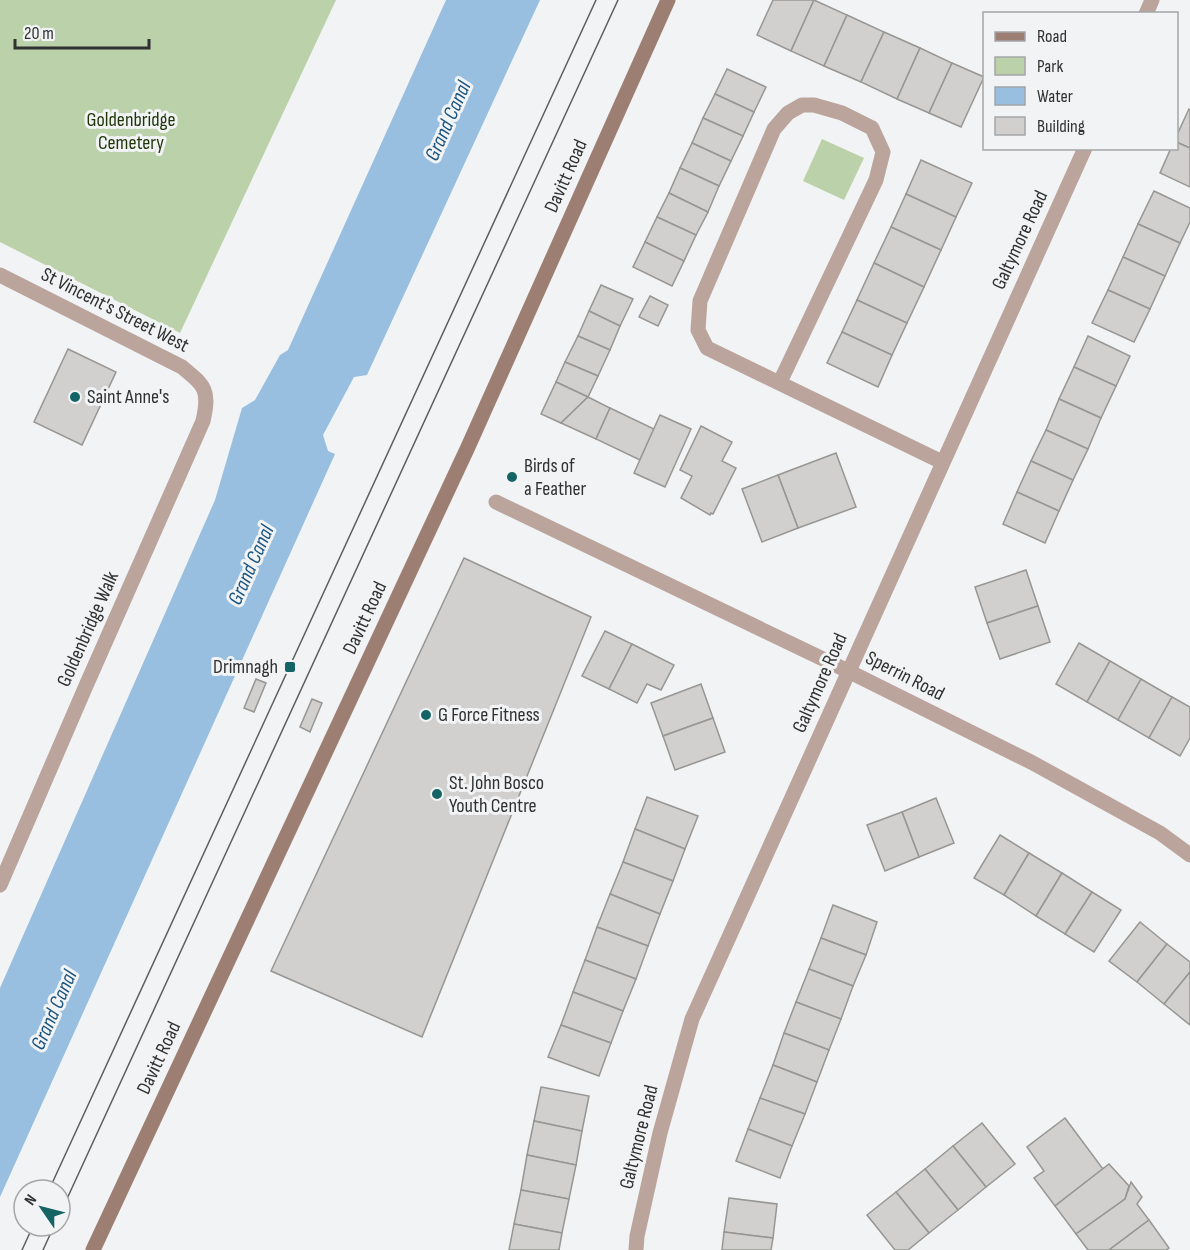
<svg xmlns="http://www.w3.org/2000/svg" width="1190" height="1250" viewBox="0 0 1190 1250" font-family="'Sofia Sans Condensed',sans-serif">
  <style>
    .green { fill: #bad1a9 }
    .water { fill: #99bfe0 }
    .building { fill: #d2d0ce; stroke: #979693; stroke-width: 1.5 }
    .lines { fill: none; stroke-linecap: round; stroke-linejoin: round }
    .service { stroke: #baa49c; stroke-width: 15 }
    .minor { stroke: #baa49c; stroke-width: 15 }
    .secondary { stroke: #9d7e73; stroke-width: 15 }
    .tram { stroke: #5d5f5f; stroke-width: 1.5 }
    .poi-dot { fill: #146466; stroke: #f1f3f5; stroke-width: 2 }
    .labels { text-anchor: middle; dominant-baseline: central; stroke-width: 6; stroke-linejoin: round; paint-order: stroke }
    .park-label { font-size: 20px; fill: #1f3508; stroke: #f1f3f5 }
    .street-label { font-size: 20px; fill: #303131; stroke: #f1f3f5 }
    .poi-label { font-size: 20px; fill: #303131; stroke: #f1f3f5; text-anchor: start }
    .water-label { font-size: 21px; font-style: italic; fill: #19537e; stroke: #f1f3f5 }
  </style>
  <rect width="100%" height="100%" fill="#f1f3f5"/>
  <g class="green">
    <path d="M0,0H336L180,333L0,242Z"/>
    <path d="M822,139L864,158L844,200L803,181Z"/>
  </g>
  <path class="water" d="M446,0H540L367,375L354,377L323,435L328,451L335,454L0,1197V988L215,500L242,408L255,400L280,355L288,350Z"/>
  <g class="building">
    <path d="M773,0H814L791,51L757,35Z"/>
    <path d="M814,0L847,15L824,66L791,51Z"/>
    <path d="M847,15L884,32L861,82L824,66Z"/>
    <path d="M884,32L920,48L897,99L861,82Z"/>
    <path d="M920,48L952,63L929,113L897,99Z"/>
    <path d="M952,63L984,77L961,127L929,113Z"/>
    <path d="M727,69L766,87L754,112L715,94Z"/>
    <path d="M715,94L754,112L743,136L703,118Z"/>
    <path d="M1189,109L1190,110V148L1176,142V137Z"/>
    <path d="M703,118L743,136L731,161L692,143Z"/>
    <path d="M1176,142L1190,148V187L1160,173L1171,148H1176Z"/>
    <path d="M692,143L731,161L719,186L680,168Z"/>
    <path d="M921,160L972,183L956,217L906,194Z"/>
    <path d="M680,168L719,186L708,212L669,193Z"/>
    <path d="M1154,191L1190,208V222L1180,243L1138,224Z"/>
    <path d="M669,193L708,212L696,235L657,217Z"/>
    <path d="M906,194L956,217L941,250L891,227Z"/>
    <path d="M657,217L696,235L684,261L645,242Z"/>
    <path d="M1138,224L1180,243L1165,276L1123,257Z"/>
    <path d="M891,227L941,250L924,287L874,263Z"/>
    <path d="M645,242L684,261L672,286L633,267Z"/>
    <path d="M1123,257L1165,276L1150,309L1108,290Z"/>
    <path d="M874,263L924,287L907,323L857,300Z"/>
    <path d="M601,285L633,299L620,326L589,311Z"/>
    <path d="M1108,290L1150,309L1134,342L1092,323Z"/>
    <path d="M650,296L668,305L658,326L639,317Z"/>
    <path d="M857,300L907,323L892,355L842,332Z"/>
    <path d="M589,311L620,326L610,350L578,336Z"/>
    <path d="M842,332L892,355L878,387L827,363Z"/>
    <path d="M578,336L610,350L598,376L565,362Z"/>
    <path d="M1088,336L1130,356L1116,386L1074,367Z"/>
    <path d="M68,349L116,372L82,445L34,422Z"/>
    <path d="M565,362L598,376L588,397L556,382Z"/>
    <path d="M1074,367L1116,386L1101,418L1059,399Z"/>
    <path d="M556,382L588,397L561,423L541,414Z"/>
    <path d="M588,397L610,408L596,439L561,423Z"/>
    <path d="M1059,399L1101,418L1088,449L1046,430Z"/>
    <path d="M610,408L654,429L640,460L596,439Z"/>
    <path d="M660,415L691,429L665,487L634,473Z"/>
    <path d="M701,426L732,442L722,461L736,468L713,514L711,513L710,515L681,498L692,476L680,470Z"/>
    <path d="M1046,430L1088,449L1073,480L1031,461Z"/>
    <path d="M836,453L856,507L798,528L778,475Z"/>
    <path d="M1031,461L1073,480L1059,511L1017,492Z"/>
    <path d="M778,475L798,528L762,542L742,489Z"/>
    <path d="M1017,492L1059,511L1045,543L1003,524Z"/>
    <path d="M464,558L591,617L422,1037L271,971Z"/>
    <path d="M1026,570L1038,606L987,623L975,587Z"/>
    <path d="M1038,606L1050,642L1000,659L987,623Z"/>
    <path d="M605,631L632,644L609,689L582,676Z"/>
    <path d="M1079,643L1110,661L1087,702L1056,684Z"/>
    <path d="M632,644L674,665L661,690L647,684L637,703L609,689Z"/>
    <path d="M1110,661L1141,679L1118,720L1087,702Z"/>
    <path d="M256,679L266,683L254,712L244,708Z"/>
    <path d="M1141,679L1172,697L1149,738L1118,720Z"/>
    <path d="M701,684L713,718L663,736L651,703Z"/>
    <path d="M1172,697L1190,707V738L1180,756L1149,738Z"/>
    <path d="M312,699L322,703L310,732L300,727Z"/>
    <path d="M713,718L725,752L675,770L663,736Z"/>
    <path d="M647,797L698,816L685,849L635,829Z"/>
    <path d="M936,798L954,843L919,857L902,812Z"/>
    <path d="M902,812L919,857L885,871L867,825Z"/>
    <path d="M635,829L685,849L673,881L623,862Z"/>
    <path d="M1000,835L1029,853L1004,895L974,878Z"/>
    <path d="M1029,853L1062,873L1036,916L1004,895Z"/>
    <path d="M623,862L673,881L660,914L610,894Z"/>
    <path d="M1062,873L1092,892L1065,934L1036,916Z"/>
    <path d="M1092,892L1121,910L1094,952L1065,934Z"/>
    <path d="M610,894L660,914L648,946L597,927Z"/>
    <path d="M833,905L877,922L866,955L821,938Z"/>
    <path d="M1140,922L1167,944L1137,982L1109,961Z"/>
    <path d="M597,927L648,946L636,979L585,960Z"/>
    <path d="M821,938L866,955L853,986L809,969Z"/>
    <path d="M1167,944L1190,962V972L1164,1004L1137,982Z"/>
    <path d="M585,960L636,979L623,1011L573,992Z"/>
    <path d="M809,969L853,986L841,1019L796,1002Z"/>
    <path d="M1190,972V1025L1164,1004Z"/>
    <path d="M573,992L623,1011L611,1043L561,1025Z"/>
    <path d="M796,1002L841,1019L829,1050L784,1033Z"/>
    <path d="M561,1025L611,1043L599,1076L548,1057Z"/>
    <path d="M784,1033L829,1050L817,1082L773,1065Z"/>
    <path d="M773,1065L817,1082L805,1114L760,1098Z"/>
    <path d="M541,1087L589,1096L582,1131L534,1121Z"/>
    <path d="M760,1098L805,1114L792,1146L748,1129Z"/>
    <path d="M1065,1118L1103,1169L1055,1206L1034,1178L1044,1171L1027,1147Z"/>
    <path d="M534,1121L582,1131L576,1165L527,1155Z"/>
    <path d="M982,1123L1015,1164L986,1187L953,1146Z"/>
    <path d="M748,1129L792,1146L780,1178L736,1161Z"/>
    <path d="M953,1146L986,1187L958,1210L925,1169Z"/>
    <path d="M527,1155L576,1165L569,1199L521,1190Z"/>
    <path d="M1109,1164L1129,1186L1125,1199L1076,1234L1055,1206Z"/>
    <path d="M925,1169L958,1210L929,1233L896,1192Z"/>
    <path d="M1131,1182L1142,1197L1137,1204L1149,1220L1109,1250H1088L1076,1234L1125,1199Z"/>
    <path d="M521,1190L569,1199L562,1233L514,1224Z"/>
    <path d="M896,1192L929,1233L908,1250H895L867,1215Z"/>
    <path d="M729,1198L777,1204L773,1238L724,1232Z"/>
    <path d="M1149,1220L1169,1248L1166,1250H1109Z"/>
    <path d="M514,1224L562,1233L559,1250H509Z"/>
    <path d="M724,1232L773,1238L771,1250H722Z"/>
  </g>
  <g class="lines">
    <path class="service" d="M780,382L876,180L883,152L872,128L842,113L814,105H802L788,113L774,129L700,301L698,330L707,348L942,462"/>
    <g class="minor">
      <path d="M1146,14L1152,0"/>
      <path d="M0,275L182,367C205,386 210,390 203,421L85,688L0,885"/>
      <path d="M496,502L848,671L1031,762L1160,833L1190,855"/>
      <path d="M636,1250L637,1236L660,1133L692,1019L1085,148"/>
    </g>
    <path class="secondary" d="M93,1250L468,447L668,0"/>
    <g class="tram">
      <path d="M49,1190L596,0"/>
      <path d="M60,1214L618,0"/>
      <path d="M22,1250L33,1226"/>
      <path d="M43,1250L54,1226"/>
    </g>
  </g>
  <g class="poi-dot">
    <circle cx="75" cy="397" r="6"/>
    <circle cx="512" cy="477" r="6"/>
    <rect x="284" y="661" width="12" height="12" rx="3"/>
    <circle cx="426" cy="715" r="6"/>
    <circle cx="437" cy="794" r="6"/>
  </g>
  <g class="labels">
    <g class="park-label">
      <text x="131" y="120">Goldenbridge<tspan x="131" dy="23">Cemetery</tspan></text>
    </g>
    <g class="street-label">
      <text transform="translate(566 176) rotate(-66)">Davitt Road</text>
      <text transform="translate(1020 240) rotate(-65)">Galtymore Road</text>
      <text transform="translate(115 310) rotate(27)">St Vincent's Street West</text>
      <text transform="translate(365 618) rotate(-65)">Davitt Road</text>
      <text transform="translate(88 629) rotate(-66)">Goldenbridge Walk</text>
      <text transform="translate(905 676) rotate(27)">Sperrin Road</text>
      <text transform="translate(820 683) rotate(-66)">Galtymore Road</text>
      <text transform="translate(159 1058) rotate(-65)">Davitt Road</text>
      <text transform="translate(639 1137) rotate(-76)">Galtymore Road</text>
    </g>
    <g class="poi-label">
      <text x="87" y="397">Saint Anne's</text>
      <text x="524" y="466">Birds of<tspan x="524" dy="23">a Feather</tspan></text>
      <text x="278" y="667" text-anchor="end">Drimnagh</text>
      <text x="438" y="715">G Force Fitness</text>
      <text x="449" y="783">St. John Bosco<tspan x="449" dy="23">Youth Centre</tspan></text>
    </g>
    <g class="water-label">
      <text transform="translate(448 121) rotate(-66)">Grand Canal</text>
      <text transform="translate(251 565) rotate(-66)">Grand Canal</text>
      <text transform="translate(54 1010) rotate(-66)">Grand Canal</text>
    </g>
  </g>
  <rect x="983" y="12" width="195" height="138" fill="#f1f3f5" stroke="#a4a5a7" stroke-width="1.5"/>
  <rect x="995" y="32" width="30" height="9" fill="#9d7e73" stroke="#a4a5a7" stroke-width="1.5"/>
  <text x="1037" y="42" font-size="18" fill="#303131">Road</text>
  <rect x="995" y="57" width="30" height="18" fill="#bad1a9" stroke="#a4a5a7" stroke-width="1.5"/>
  <text x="1037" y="72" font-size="18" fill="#303131">Park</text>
  <rect x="995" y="87" width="30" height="18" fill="#99bfe0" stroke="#a4a5a7" stroke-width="1.5"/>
  <text x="1037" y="102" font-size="18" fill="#303131">Water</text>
  <rect x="995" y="117" width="30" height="18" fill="#d2d0ce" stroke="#a4a5a7" stroke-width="1.5"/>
  <text x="1037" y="132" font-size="18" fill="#303131">Building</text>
  <g transform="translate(42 1208) rotate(305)"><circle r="28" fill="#f1f3f5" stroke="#a4a5a7" stroke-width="1.5"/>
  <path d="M0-4.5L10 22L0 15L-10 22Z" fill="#146466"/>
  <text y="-9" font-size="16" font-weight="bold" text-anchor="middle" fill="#303131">N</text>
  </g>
  <path d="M15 39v9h134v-9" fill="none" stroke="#303131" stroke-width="3"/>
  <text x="24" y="39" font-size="18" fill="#303131" stroke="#f1f3f5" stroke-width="4.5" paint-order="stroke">20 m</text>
</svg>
